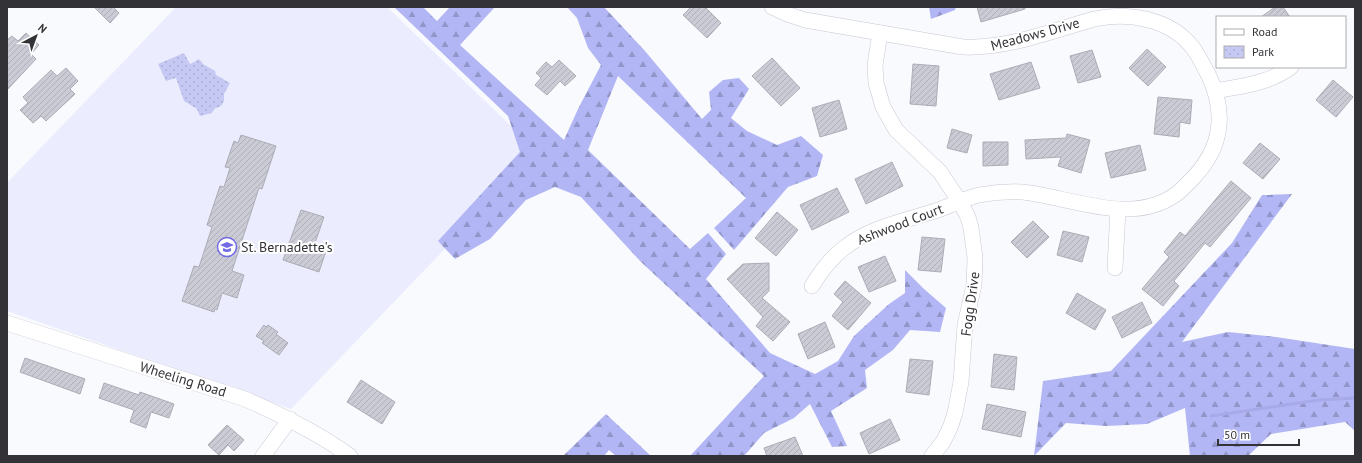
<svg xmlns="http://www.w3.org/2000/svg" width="1362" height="463" viewBox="0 0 1362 463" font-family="'PT Sans',sans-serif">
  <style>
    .built { fill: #ebecfe }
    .forest { fill: url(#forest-firs) }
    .park { fill: url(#park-dots) }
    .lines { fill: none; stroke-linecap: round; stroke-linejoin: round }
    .stream { stroke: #a7a9e8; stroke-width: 3 }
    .building { fill: url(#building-hatch); stroke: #abacb6 }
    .minor-casing { stroke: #c7c8d3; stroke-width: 16 }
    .minor { stroke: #fff; stroke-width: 15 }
    .labels { text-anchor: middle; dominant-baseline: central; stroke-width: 4; stroke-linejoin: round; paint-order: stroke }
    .street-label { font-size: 14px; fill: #323237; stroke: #fff }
    .poi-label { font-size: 14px; fill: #323237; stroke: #fff; text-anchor: start }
  </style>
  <defs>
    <pattern id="forest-firs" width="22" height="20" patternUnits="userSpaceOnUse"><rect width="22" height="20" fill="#b3b6f5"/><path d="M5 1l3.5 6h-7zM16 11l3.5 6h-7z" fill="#9295c7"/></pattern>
    <pattern id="park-dots" width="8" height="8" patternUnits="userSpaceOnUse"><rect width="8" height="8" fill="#c6c9f3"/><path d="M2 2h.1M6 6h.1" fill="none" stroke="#abadd1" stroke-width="1.8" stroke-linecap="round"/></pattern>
    <pattern id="building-hatch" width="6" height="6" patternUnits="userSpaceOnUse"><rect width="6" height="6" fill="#cacbd5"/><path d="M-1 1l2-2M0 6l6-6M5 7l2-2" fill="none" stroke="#aeafb7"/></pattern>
  </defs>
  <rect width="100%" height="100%" fill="#f9fafe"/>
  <path class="built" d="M176,7H387L538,152L291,409L7,311V183Z"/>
  <g class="forest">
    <path d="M394,7H423L437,21L450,7H495L460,45L564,140L578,109L601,65L588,48L577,18L567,7H604L645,51L702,119L711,110L709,92L723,80L739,78L749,89L731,118L747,131L777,145L801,136L823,155L817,176L788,187L734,250L714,228L746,198L618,76L588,150L690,249L708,233L726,254L706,279L770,353L815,374L838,361L854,336L889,304L905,293V270L924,289L946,308L940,332L910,330L893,350L865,370L867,388L831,411L847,446L832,447L810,404L794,418L764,433L744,456H690L764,376L641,262L581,197L555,187L526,200L490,239L455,259L438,241L520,152L508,116Z"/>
    <path d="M929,7H956L955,10L931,19Z"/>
    <path d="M1292,194L1182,342L1228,332L1276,337L1355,349V431L1345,422L1271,434L1248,456H1190L1185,408L1147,424L1106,426L1066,423L1034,456L1043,381L1111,371L1232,243L1262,195Z"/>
    <path d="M606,414L651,456H616L609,450L604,456H563Z"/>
  </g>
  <path class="park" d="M184,53L190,64L196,61L198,59L202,62L203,64L215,71L216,75L230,83L224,94V101L221,106L214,109L212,113L200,116L197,109L184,101L176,78L166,81L158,64Z"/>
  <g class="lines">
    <path class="stream" d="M1211,416L1319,400L1355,398"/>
  </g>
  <g class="building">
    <path d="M94,7H113L119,13L110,23Z"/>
    <path d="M691,7H705L721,23L707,38L683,15Z"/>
    <path d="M977,7H1025V9L981,22Z"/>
    <path d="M1275,7H1283L1290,17H1261Z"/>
    <path d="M26,33L39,45L31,54L36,59L7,90V40L12,36L18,41Z"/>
    <path d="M1147,49L1166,67L1148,86L1129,68Z"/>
    <path d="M1092,50L1101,77L1078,83L1070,56Z"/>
    <path d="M772,58L800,88L781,106L752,76Z"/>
    <path d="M559,60L576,76L565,86L560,81L547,95L535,85L541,78L536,73L546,62L552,67Z"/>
    <path d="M1031,62L1040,88L999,100L990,74Z"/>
    <path d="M913,64L939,66L936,106L910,104Z"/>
    <path d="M66,68L78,81L70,89L75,94L46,121L41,116L33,123L20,110L28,103L23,97L51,70L57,76Z"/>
    <path d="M1333,80L1353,97L1336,117L1316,100Z"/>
    <path d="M1158,97L1192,100L1190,124L1180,122L1179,137L1154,134Z"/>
    <path d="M839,100L847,129L820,137L812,108Z"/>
    <path d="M952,129L972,135L967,153L947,148Z"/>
    <path d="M1067,134L1090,140L1081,173L1058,166L1061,157L1026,159L1025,140L1066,138Z"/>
    <path d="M241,135L276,146L262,189L259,188L232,271L244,275L237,298L222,293L217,310L215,309L214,312L182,301L194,266L199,267L212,227L207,225L220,186L224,187L230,168L225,167L234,141L238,143Z"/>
    <path d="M983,142H1008V165L983,166Z"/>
    <path d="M1260,143L1280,159L1263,179L1243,163Z"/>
    <path d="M1140,145L1146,170L1111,178L1105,153Z"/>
    <path d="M892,162L903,186L866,204L855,179Z"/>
    <path d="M1231,181L1251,198L1210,247L1205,243L1174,281L1179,286L1163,306L1142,289L1169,257L1164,252L1180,232L1185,236Z"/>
    <path d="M837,188L849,212L812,230L800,205Z"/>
    <path d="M301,210L324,217L315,243L327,248L319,272L283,260Z"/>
    <path d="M777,212L798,230L776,256L755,238Z"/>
    <path d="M1033,221L1049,237L1027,258L1011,242Z"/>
    <path d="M1063,231L1089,237L1082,262L1057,255Z"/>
    <path d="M922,237L945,239L941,272L918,270Z"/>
    <path d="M885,256L896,281L869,292L858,267Z"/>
    <path d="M769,263V291L762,298L790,322L773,341L756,326L763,317L727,279L743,264Z"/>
    <path d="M845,281L871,303L848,330L832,316L843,302L834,294Z"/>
    <path d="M1077,293L1106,310L1095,330L1066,313Z"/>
    <path d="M1142,302L1152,323L1122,338L1112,317Z"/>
    <path d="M825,322L835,347L808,359L798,334Z"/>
    <path d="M264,325L266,327L268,325L278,332L276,334L288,343L279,355L262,343L264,341L256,336Z"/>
    <path d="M994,354L1017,357L1014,390L991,387Z"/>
    <path d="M25,358L85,379L80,394L20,372Z"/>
    <path d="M910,359L933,361L929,395L906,392Z"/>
    <path d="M361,380L395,402L382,424L347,402Z"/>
    <path d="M104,383L139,395L140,392L174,404L169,418L151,412L146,428L130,422L134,410L99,398Z"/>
    <path d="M987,404L1026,412L1021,437L982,429Z"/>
    <path d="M890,419L900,440L869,454L860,433Z"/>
    <path d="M227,425L244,440L234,451L228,445L219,455L208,445Z"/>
    <path d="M795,437L803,456H767L764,448Z"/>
  </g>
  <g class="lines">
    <defs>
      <g id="minor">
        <path d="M772,7L787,14L805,20L963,47C1007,49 1052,31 1094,19C1128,12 1170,18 1193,48C1199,56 1203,65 1208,74C1226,111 1223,146 1194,177C1188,183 1182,190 1175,195C1130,226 1070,197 1023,192C1008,191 994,192 979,195C966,198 954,204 941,209C909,220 872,226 844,248C831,258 821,271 812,286"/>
        <path d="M880,33L875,65L876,83L883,107L896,130L940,172L960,202L968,217L971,228L975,258L974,285L965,325L961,382L955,413L950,428L943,442L932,456"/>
        <path d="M1215,91C1241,86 1268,84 1291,67"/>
        <path d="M1115,268L1118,209"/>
        <path d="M7,323L245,399C282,415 317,432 350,456"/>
        <path d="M263,456L290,419"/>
      </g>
    </defs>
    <use href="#minor" class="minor-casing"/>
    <use href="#minor" class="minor"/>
  </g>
  <defs>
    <symbol id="school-ring" viewBox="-11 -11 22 22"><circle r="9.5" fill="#fff" stroke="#726ae5" stroke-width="1.5"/><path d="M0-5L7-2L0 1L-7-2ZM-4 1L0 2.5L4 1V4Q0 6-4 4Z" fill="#726ae5"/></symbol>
  </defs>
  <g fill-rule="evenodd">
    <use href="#school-ring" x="216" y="236" width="22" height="22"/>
  </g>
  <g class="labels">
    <g class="street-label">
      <text transform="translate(1035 34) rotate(-15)">Meadows Drive</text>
      <text transform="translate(900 224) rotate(-21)">Ashwood Court</text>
      <text transform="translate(970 304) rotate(-82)">Fogg Drive</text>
      <text transform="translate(183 379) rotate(17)">Wheeling Road</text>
    </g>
    <g class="poi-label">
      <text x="241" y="247">St. Bernadette's</text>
    </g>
  </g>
  <rect width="1362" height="463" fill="none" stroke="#323237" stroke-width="16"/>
  <rect x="1216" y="16" width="130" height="52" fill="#ffffff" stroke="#adadaf"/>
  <rect x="1224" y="29" width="20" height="6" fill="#ffffff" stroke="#adadaf"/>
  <text x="1252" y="36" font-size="12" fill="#323237">Road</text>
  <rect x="1224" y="46" width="20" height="12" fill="url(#park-dots)" stroke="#adadaf"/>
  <text x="1252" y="56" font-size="12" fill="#323237">Park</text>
  <g transform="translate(36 36) rotate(41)" stroke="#ffffff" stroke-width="3" paint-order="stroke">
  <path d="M0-3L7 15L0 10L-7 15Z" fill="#323237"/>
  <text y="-6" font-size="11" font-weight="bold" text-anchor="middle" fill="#323237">N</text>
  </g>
  <path d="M1218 439v6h81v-6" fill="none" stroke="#323237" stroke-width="2"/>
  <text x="1224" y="439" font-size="12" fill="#323237" stroke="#ffffff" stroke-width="3" paint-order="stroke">50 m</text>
</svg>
